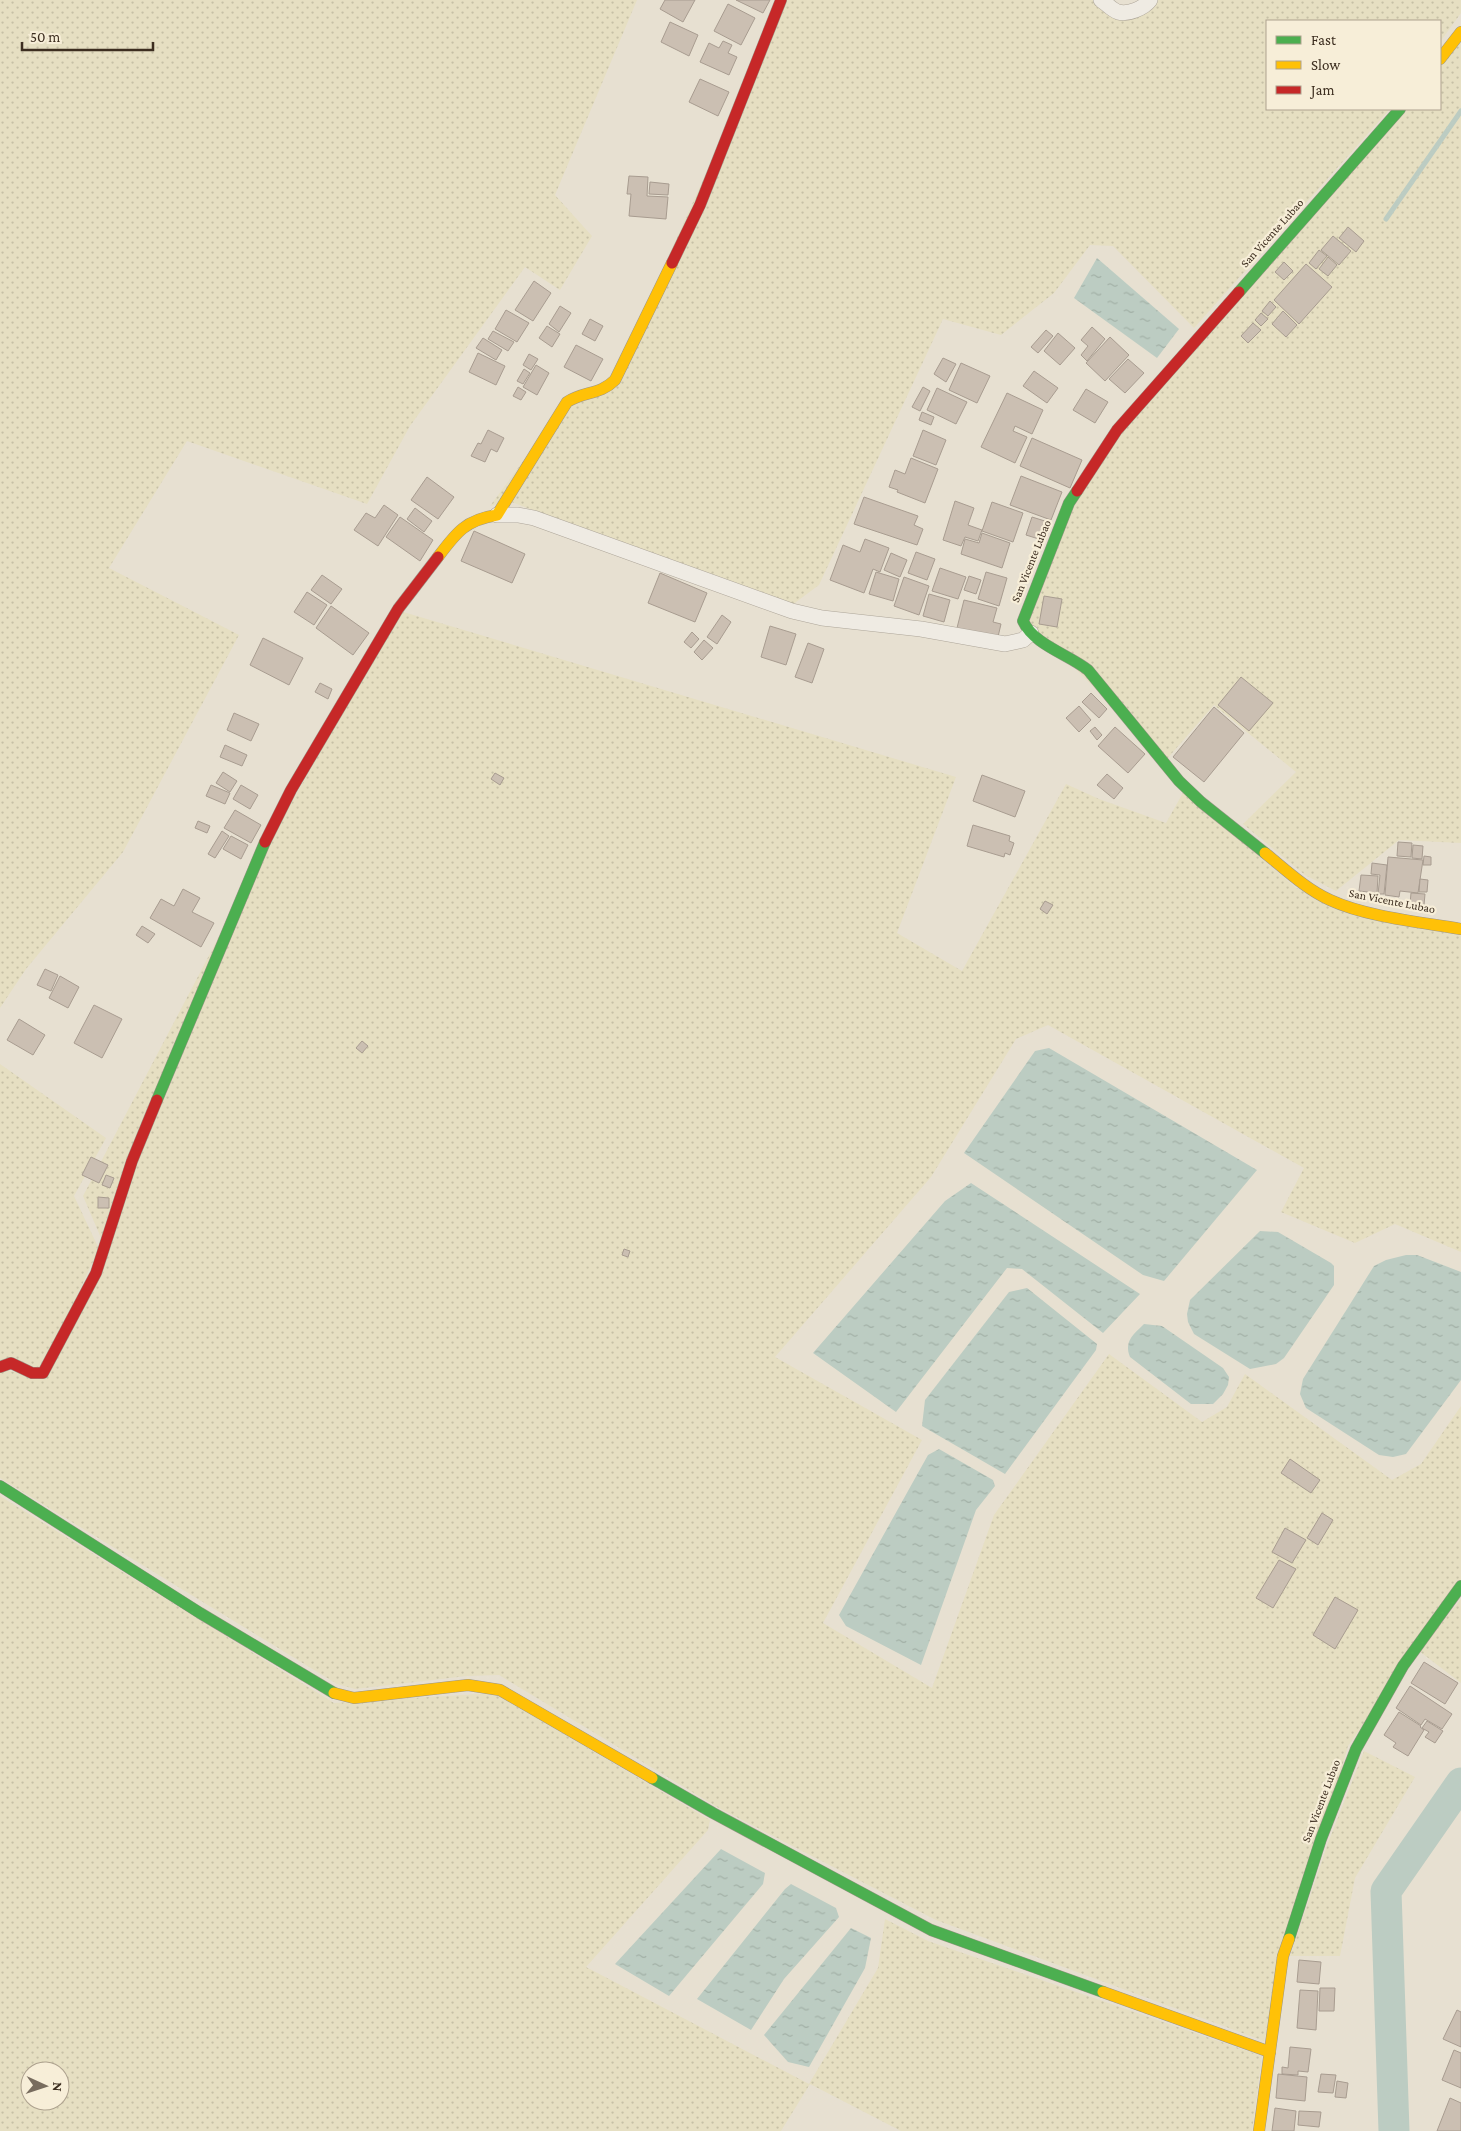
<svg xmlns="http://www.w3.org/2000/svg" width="1461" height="2131" viewBox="0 0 1461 2131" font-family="'Crimson Pro',serif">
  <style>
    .farmland { fill: url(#farmland-dots); fill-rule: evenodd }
    .water { fill: url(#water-ripples) }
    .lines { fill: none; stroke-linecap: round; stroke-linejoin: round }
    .stream { stroke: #bcccc2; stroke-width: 5 }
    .river { stroke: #bcccc2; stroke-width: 31 }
    .building { fill: #cbbfb2; stroke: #a89c90 }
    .street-casing { stroke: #ada599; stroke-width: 16 }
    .fast-casing { stroke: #9c958a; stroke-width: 12 }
    .slow-casing { stroke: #9c958a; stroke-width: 12 }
    .jam-casing { stroke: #9c958a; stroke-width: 12 }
    .street { stroke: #efebe3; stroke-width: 15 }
    .fast { stroke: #4caf50; stroke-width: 11 }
    .slow { stroke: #ffc107; stroke-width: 11 }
    .jam { stroke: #c62828; stroke-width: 11 }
    .labels { text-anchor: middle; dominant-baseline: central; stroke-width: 4.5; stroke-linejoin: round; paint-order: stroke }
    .street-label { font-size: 12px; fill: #3d2e20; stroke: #f7eed8 }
  </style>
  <defs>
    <pattern id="farmland-dots" width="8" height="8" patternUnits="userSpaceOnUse" patternTransform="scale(1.25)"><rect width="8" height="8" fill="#e6dfc2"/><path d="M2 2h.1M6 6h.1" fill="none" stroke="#c6c0a6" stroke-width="1.8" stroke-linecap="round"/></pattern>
    <pattern id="water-ripples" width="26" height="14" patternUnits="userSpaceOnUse" patternTransform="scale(1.25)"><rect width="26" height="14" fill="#bcccc2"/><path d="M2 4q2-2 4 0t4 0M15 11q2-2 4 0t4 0" fill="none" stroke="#a2b0a6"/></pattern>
  </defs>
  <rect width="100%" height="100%" fill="#e7e0d1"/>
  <g class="farmland">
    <path d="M0,0H637L555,195L592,236L560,290L525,267L410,426L367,504L187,441L109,568L239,635L123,852L26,969L0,1008Z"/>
    <path d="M784,0H1093L1121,17L1157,0H1461V13L1440,42V21H1267V109H1390L1194,328L1113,246L1090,245L1054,293L1001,335L943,319L819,585L788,608L509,501L490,506L566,403L608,391Z"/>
    <path d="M1461,39V843L1399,840L1336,891L1305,875L1243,824L1296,772L1214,705L1166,760L1028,621L1069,510L1117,434L1408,109H1440V67Z"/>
    <path d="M400,611L956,777L897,933L962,971L1066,784L1099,799L1166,823L1184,791L1296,888L1461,935V1252L1395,1224L1355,1243L1281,1212L1304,1168L1048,1025L1016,1039L931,1177L775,1357L922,1440L823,1623L932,1688L994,1515L1109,1354L1202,1422L1227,1407L1245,1374L1392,1480L1421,1464L1461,1406V1586L1348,1746L1264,2041L936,1920L717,1807L499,1675L467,1676L355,1689L337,1684L0,1478V1369L34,1376L107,1252L83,1196L259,860Z"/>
    <path d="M0,1064L106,1138L74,1196L99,1249L41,1371L0,1364Z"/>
    <path d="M0,1496L334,1703L494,1693L710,1820L708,1830L586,1967L809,2084L878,1968L885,1919L928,1941L1262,2056L1252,2131H901L810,2084L781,2131H0ZM30,2071H60V2101H30Z"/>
    <path d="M1461,1599V1683L1419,1651Z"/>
    <path d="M1364,1751L1415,1777L1355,1878L1340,1956H1290L1328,1843Z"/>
  </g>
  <g class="water">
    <path d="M1097,258L1179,329L1157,358L1074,298Z"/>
    <path d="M1049,1048L1257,1170L1164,1281L1143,1275L964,1153L1035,1051Z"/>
    <path d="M971,1183L1140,1294L1103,1333L1022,1269L1007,1268L896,1412L813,1353L945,1201Z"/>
    <path d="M1260,1231L1278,1232L1331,1263L1334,1266V1285L1284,1358L1276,1364L1250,1369L1194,1334L1188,1322L1187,1314L1190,1300Z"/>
    <path d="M1406,1255H1417L1461,1272V1380L1406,1454L1393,1457L1379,1455L1306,1408L1300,1394L1303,1379L1374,1266L1386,1260Z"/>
    <path d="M1027,1288L1097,1344L1096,1350L1005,1474L922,1426L925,1400L1009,1292Z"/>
    <path d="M1144,1324L1162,1326L1223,1368L1229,1377L1228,1385L1223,1394L1213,1404H1191L1130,1357C1124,1341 1133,1335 1144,1324Z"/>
    <path d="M939,1449L993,1480L995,1486L976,1510L921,1665L846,1626L839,1615L928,1455Z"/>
    <path d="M721,1849L765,1873L763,1884L669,1996L615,1964Z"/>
    <path d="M791,1884L836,1908L839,1917L784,1979L751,2030L697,1999L785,1889Z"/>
    <path d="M851,1928L871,1938L865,1968L809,2067L788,2062L764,2035Z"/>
  </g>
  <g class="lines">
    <path class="stream" d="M1386,219L1461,111"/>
    <path class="river" d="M1394,2131L1386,1891L1461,1783"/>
  </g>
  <g class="building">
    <path d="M665,0H695L683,22L660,9Z"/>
    <path d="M736,0H770L763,13Z"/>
    <path d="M728,4L755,18L741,45L714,31Z"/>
    <path d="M670,22L698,35L689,56L661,42Z"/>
    <path d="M723,41L732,45L728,53L737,57L729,75L700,62L709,43L719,48Z"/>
    <path d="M700,79L729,92L718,116L689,102Z"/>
    <path d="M629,176L648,177L647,196L668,197L666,219L629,216L631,194H627Z"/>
    <path d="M650,182L669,184L668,195L649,194Z"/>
    <path d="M1348,227L1364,241L1356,252L1339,238Z"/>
    <path d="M1333,236L1351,251L1339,265L1321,250Z"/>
    <path d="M1319,250L1327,256L1316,269L1309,263Z"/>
    <path d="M1328,257L1337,265L1328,276L1319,269Z"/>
    <path d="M1284,262L1293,271L1284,280L1275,272Z"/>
    <path d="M1306,264L1332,287L1299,324L1274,300Z"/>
    <path d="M534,281L551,293L533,321L515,310Z"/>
    <path d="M1270,301L1276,307L1268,316L1262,311Z"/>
    <path d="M560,306L571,313L559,332L549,324Z"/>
    <path d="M506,310L529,323L517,342L495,329Z"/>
    <path d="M1283,311L1297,325L1286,337L1272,324Z"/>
    <path d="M1261,313L1268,319L1261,326L1255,320Z"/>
    <path d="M590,319L603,326L595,341L582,334Z"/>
    <path d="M1253,323L1261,330L1248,343L1241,336Z"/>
    <path d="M547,326L560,334L552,347L539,338Z"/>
    <path d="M1092,327L1105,339L1087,361L1081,355L1088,346L1081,340Z"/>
    <path d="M1046,330L1053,336L1038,353L1031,347Z"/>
    <path d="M493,331L514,342L508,351L488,339Z"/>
    <path d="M1058,333L1075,348L1060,365L1044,351Z"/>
    <path d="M1110,337L1129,355L1105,381L1086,363Z"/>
    <path d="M483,338L502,350L496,360L476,348Z"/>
    <path d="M576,345L603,359L591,381L564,367Z"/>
    <path d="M478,353L505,366L496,385L469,372Z"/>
    <path d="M529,354L538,359L531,370L523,365Z"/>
    <path d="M943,358L956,364L946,382L934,374Z"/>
    <path d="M1128,359L1144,373L1125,393L1109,379Z"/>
    <path d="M961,363L990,376L977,403L949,390Z"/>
    <path d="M536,365L549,373L537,395L523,387Z"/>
    <path d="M524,369L530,373L523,384L517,381Z"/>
    <path d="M1034,371L1058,388L1047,403L1023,386Z"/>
    <path d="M518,387L526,392L521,400L513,396Z"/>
    <path d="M923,387L930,391L920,411L912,407Z"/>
    <path d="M937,388L967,402L956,424L927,410Z"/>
    <path d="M1086,389L1108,402L1095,423L1073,410Z"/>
    <path d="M1007,393L1043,410L1032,434L1015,426L1013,431L1027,437L1015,463L981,447Z"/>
    <path d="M922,412L934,417L931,425L919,420Z"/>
    <path d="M488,430L504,438L497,452L491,449L485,462L471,456L478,443L481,444Z"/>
    <path d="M923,430L946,440L936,465L913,456Z"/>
    <path d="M1032,438L1082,460L1070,488L1020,466Z"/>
    <path d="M911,458L938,469L925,503L897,492L898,490L889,487L895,470L905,474Z"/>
    <path d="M1021,476L1062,492L1051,520L1010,505Z"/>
    <path d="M427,477L454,497L438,519L411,500Z"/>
    <path d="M864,497L918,516L914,525L923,529L917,545L854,524Z"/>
    <path d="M955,501L974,508L968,525L982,530L978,541L965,537L961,546L943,540Z"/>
    <path d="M992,502L1023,513L1013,542L982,531Z"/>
    <path d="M384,505L398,515L378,546L354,530L366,513L375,518Z"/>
    <path d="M415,508L432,521L424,532L407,519Z"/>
    <path d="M400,517L433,540L420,561L386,537Z"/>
    <path d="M1032,517L1048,522L1042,540L1026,535Z"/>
    <path d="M474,531L525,554L512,583L461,561Z"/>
    <path d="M982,533L1010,543L1002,568L961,554L965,539L979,543Z"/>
    <path d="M865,539L889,548L880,572L873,569L864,593L830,580L843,545L860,552Z"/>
    <path d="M916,552L935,559L927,580L908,573Z"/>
    <path d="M891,553L907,560L900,577L884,570Z"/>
    <path d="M940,568L966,577L958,599L932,591Z"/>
    <path d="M876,572L899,579L893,601L869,594Z"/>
    <path d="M986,572L1007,578L999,606L978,599Z"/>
    <path d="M660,573L707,593L695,622L648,603Z"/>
    <path d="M322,575L342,589L331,604L311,590Z"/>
    <path d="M969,576L981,580L976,594L964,590Z"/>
    <path d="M904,577L929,586L919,615L894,606Z"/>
    <path d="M307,592L327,605L314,625L294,612Z"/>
    <path d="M929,594L950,600L944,622L923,616Z"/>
    <path d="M1044,596L1062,599L1057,627L1039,624Z"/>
    <path d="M964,600L997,608L993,622L1001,624L997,641L991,637L957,628Z"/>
    <path d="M331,606L369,633L353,655L316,628Z"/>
    <path d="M722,615L731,622L717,644L707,637Z"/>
    <path d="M770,626L796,634L786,665L761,657Z"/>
    <path d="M692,632L699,639L691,648L684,642Z"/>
    <path d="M263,638L303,658L289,685L250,665Z"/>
    <path d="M704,640L713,648L702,660L694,652Z"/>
    <path d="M808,643L824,649L812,683L795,677Z"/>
    <path d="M1241,677L1273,703L1249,731L1218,705Z"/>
    <path d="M320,683L332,689L328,699L315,692Z"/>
    <path d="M1091,693L1107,709L1099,718L1082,702Z"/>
    <path d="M1079,706L1091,720L1079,732L1066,718Z"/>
    <path d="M1214,707L1244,733L1204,782L1173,757Z"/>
    <path d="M234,713L259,724L251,741L227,730Z"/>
    <path d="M1095,727L1102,735L1097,740L1090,731Z"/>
    <path d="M1115,727L1145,754L1128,773L1098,746Z"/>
    <path d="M225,745L247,755L242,766L220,757Z"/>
    <path d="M223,772L237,781L230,792L216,783Z"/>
    <path d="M495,773L504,778L500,785L491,779Z"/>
    <path d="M1107,774L1123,788L1114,799L1097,785Z"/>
    <path d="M982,775L1025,791L1015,817L973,801Z"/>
    <path d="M211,785L230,793L225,804L206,796Z"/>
    <path d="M241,785L258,795L250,809L233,799Z"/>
    <path d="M235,810L261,825L251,843L224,828Z"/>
    <path d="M198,821L210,826L207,833L195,828Z"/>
    <path d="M973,825L1010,836L1009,841L1014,843L1010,855L1005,853L1004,857L967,846Z"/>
    <path d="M222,831L229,836L215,858L208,854Z"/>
    <path d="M231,836L248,845L241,859L223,849Z"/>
    <path d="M1398,842L1412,843L1411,857L1397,856Z"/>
    <path d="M1413,845L1423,846L1422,859L1412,858Z"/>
    <path d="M1424,856L1431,857V865H1423Z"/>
    <path d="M1388,857L1423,860L1418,893L1400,891L1399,897L1385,895Z"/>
    <path d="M1372,863L1387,865L1384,894H1378L1380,875L1371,874Z"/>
    <path d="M1361,875L1378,876L1377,893L1359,891Z"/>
    <path d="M1420,879L1428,880L1427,892H1419Z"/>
    <path d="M183,889L200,898L192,912L214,923L201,947L150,918L161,899L174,906Z"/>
    <path d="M1411,893L1425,894L1424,905L1410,904Z"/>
    <path d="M1045,901L1053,905L1047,914L1040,909Z"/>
    <path d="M142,926L155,934L148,943L136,935Z"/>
    <path d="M45,969L58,975L51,991L37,985Z"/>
    <path d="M60,976L79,987L68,1008L49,998Z"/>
    <path d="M94,1005L122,1019L102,1058L74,1043Z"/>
    <path d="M19,1019L45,1035L33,1055L7,1040Z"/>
    <path d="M362,1041L368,1046L362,1053L356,1048Z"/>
    <path d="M91,1157L108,1165L99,1183L82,1175Z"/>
    <path d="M106,1175L114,1178L110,1188L102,1185Z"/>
    <path d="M98,1197L109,1198V1208H98Z"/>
    <path d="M624,1249L630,1251L628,1257L622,1255Z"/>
    <path d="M1290,1459L1320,1480L1311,1493L1281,1473Z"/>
    <path d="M1322,1513L1333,1520L1318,1545L1307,1538Z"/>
    <path d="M1285,1528L1306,1540L1292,1563L1272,1552Z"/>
    <path d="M1279,1560L1296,1569L1273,1608L1256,1598Z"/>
    <path d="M1335,1597L1358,1610L1335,1649L1313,1635Z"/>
    <path d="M1424,1662L1458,1683L1445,1704L1411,1683Z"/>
    <path d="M1410,1686L1452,1714L1442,1729L1425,1719L1421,1725L1396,1708Z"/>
    <path d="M1399,1712L1421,1726L1420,1727L1424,1730L1408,1756L1393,1747L1396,1743L1384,1735Z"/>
    <path d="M1427,1721L1443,1731L1435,1743L1425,1737L1429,1732L1422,1728Z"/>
    <path d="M1299,1960L1321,1962L1319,1984L1297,1982Z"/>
    <path d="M1320,1988H1335L1334,2011H1319Z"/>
    <path d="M1300,1990L1318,1991L1316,2030L1297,2028Z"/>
    <path d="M1457,2010L1461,2012V2047L1443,2039Z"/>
    <path d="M1290,2047L1311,2049L1308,2072L1298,2071V2075L1282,2074V2067L1288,2068Z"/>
    <path d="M1454,2050L1461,2053V2088L1442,2080Z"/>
    <path d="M1278,2074L1307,2077L1305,2101L1276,2098Z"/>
    <path d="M1321,2074L1336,2075L1333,2093L1318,2092Z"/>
    <path d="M1337,2081L1348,2083L1346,2098L1335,2097Z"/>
    <path d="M1450,2098L1461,2103V2131H1437Z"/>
    <path d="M1275,2108L1296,2111L1294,2131H1272Z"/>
    <path d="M1299,2111L1321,2112L1319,2127L1298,2125Z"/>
  </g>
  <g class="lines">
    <defs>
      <g id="street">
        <path d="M1101,0C1106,3 1112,10 1118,12C1128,15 1144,8 1150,0"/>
        <path d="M497,515H518L534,518L792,611L822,618L921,629L1005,644L1023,640L1031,633"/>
      </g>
      <g id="fast">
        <path d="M1239,292L1400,109"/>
        <path d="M1077,491L1069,503L1023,621C1034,645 1068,654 1088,670L1179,781L1201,802L1265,853"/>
        <path d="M157,1100L265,842"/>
        <path d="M0,1486L200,1613L334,1693"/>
        <path d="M652,1778L713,1813L931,1930L1103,1992"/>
        <path d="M1289,1939L1321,1839L1356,1749L1403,1666L1461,1586"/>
      </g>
      <g id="slow">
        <path d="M1440,59L1461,32"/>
        <path d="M438,557C456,533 465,520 497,515L567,402C584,391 600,395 615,380L672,263"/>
        <path d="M1265,853C1286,870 1306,889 1330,900C1367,917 1420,922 1461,929"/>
        <path d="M334,1693L354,1698L468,1685L500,1690L652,1778"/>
        <path d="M1103,1992L1270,2052"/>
        <path d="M1259,2131L1283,1956L1289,1939"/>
      </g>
      <g id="jam">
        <path d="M672,263L700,205L781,0"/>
        <path d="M1077,491L1117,430L1239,292"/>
        <path d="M265,842L291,790L398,609L438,557"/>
        <path d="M0,1367L11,1363L32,1373H43L96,1273L132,1161L157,1100"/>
      </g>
    </defs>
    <use href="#street" class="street-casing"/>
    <use href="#fast" class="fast-casing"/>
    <use href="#slow" class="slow-casing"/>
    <use href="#jam" class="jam-casing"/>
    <use href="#street" class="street"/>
    <use href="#fast" class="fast"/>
    <use href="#slow" class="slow"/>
    <use href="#jam" class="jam"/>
  </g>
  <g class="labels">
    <g class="street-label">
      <text transform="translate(1272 233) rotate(-48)">San Vicente Lubao</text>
      <text transform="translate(1031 561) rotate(-68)">San Vicente Lubao</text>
      <text transform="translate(1392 901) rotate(11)">San Vicente Lubao</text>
      <text transform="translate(1321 1801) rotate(-69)">San Vicente Lubao</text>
    </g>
  </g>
  <rect x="1266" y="20" width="175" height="90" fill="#f7eed8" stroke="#ada18e"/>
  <rect x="1276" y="36" width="25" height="8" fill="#4caf50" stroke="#ada18e"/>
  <text x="1311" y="45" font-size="15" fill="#3d2e20">Fast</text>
  <rect x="1276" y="61" width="25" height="8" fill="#ffc107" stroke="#ada18e"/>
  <text x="1311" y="70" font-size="15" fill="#3d2e20">Slow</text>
  <rect x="1276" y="86" width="25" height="8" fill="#c62828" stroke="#ada18e"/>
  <text x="1311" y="95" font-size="15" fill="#3d2e20">Jam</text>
  <g transform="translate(45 2086) rotate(93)"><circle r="24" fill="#f7eed8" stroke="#ada18e"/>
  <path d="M0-4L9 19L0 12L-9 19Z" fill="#786c5e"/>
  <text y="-8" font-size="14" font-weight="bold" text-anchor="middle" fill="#3d2e20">N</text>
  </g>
  <path d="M22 42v8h131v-8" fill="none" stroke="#3d2e20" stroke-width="2.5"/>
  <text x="30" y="42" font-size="15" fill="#3d2e20" stroke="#f7eed8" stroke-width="4" paint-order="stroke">50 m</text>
</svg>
